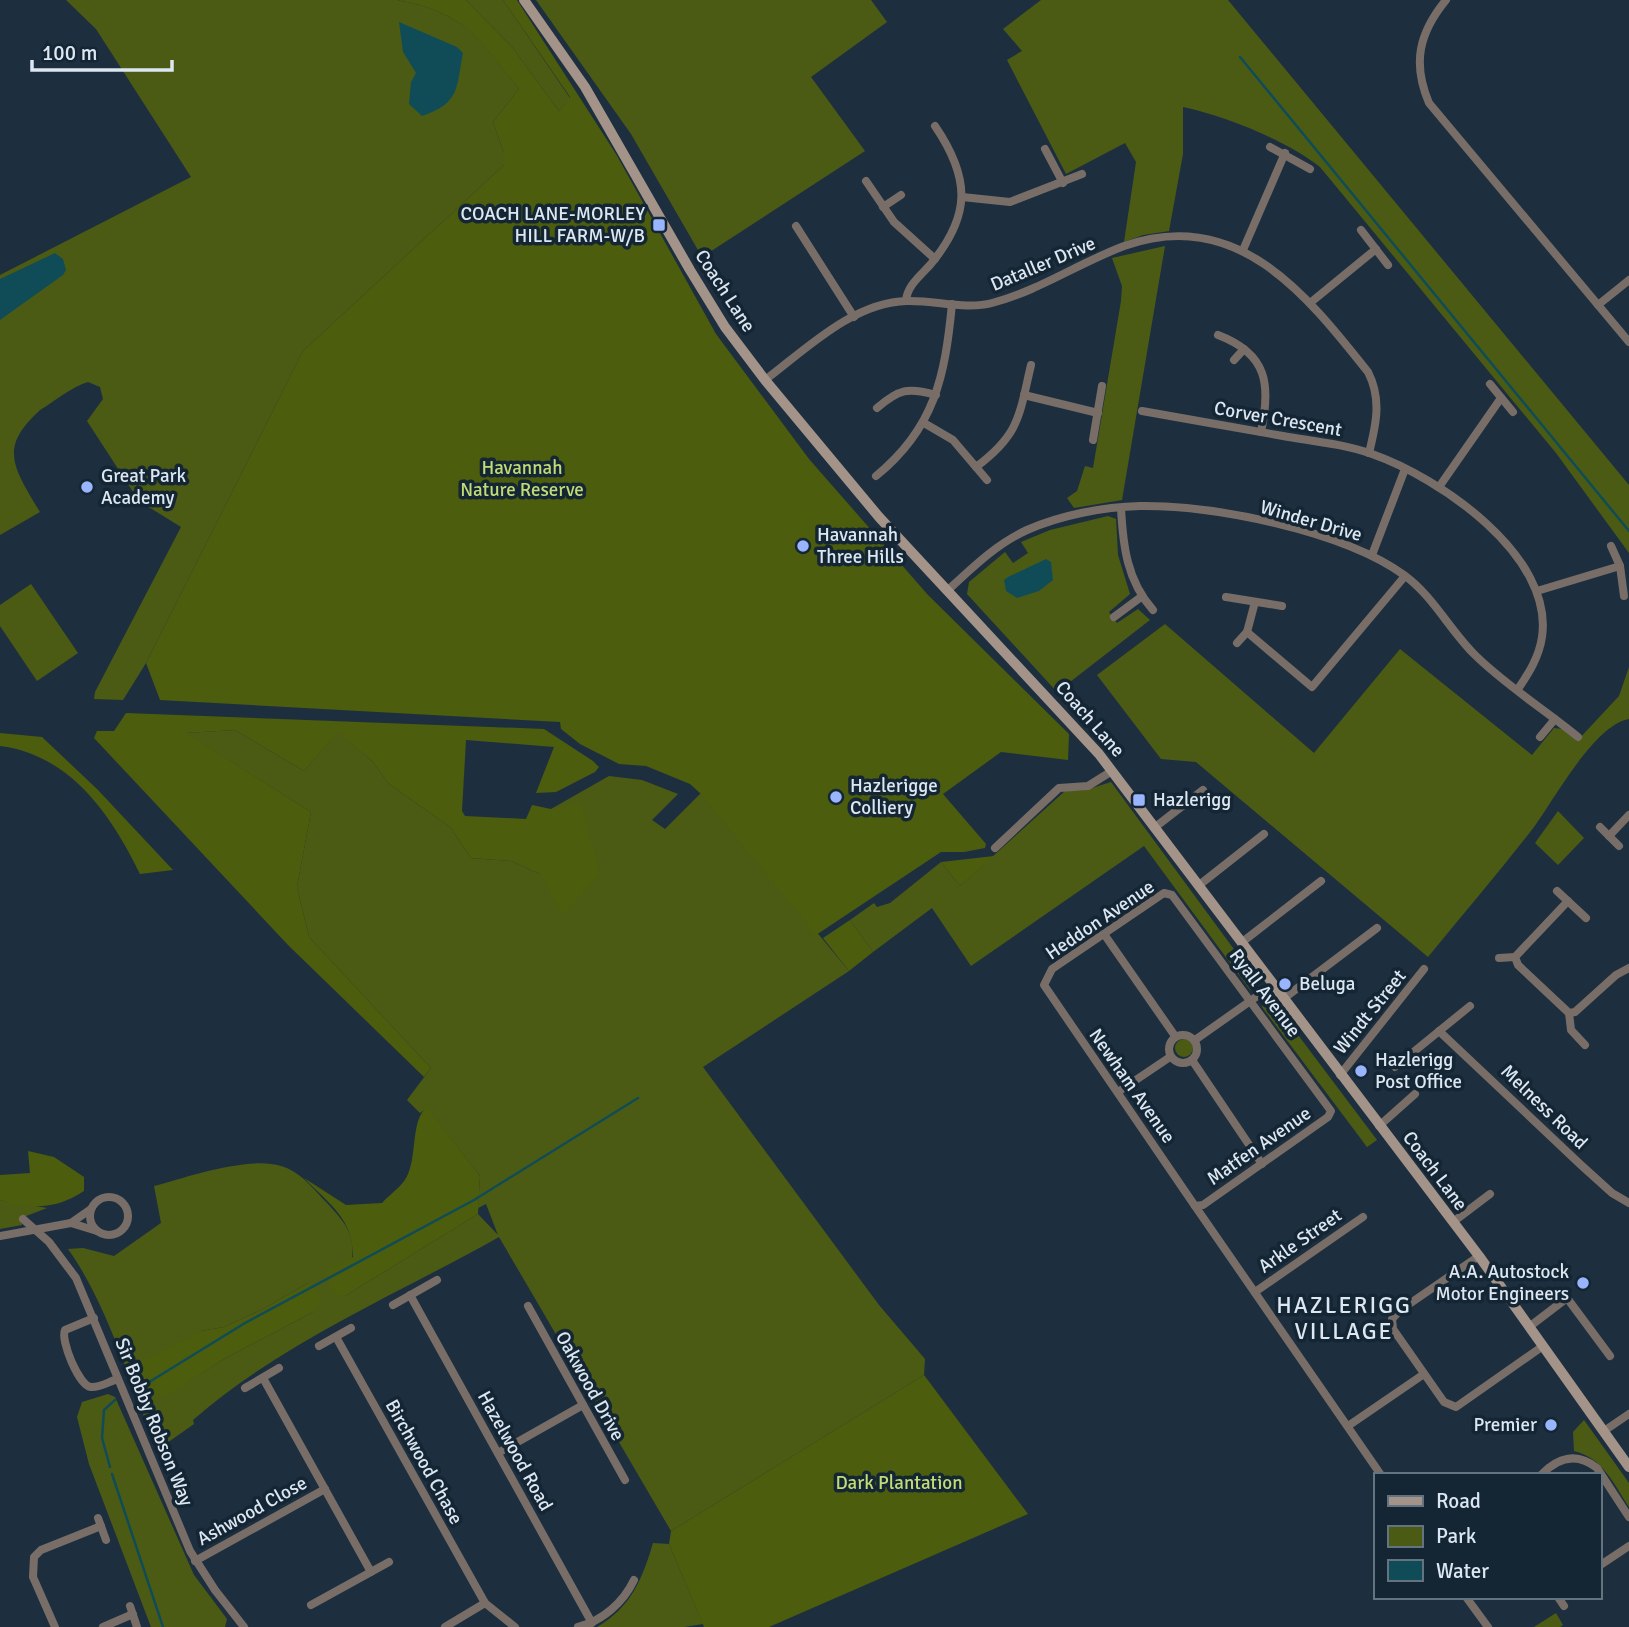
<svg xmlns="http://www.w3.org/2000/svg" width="1629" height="1627" viewBox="0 0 1629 1627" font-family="Signika,sans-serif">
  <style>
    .green { fill: #4c5b14; fill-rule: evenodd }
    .forest { fill: #4c5d0d }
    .water { fill: #104c57 }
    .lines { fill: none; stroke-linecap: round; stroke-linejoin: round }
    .stream { stroke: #104c57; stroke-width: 2.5 }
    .street { stroke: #796e67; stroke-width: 8 }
    .secondary { stroke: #a49388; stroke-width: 10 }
    .poi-dot { fill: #98b5fd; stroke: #142534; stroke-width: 2.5 }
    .labels { text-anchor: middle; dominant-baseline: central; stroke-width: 7; stroke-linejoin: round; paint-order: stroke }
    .poi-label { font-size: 19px; fill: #dce7f2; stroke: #142534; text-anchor: start }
    .street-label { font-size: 19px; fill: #dce7f2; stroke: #142534 }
    .park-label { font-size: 19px; fill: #c1dc76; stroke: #142534 }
    .quarter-label { font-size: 23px; letter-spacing: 2px; fill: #dce7f2; stroke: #142534 }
  </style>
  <rect width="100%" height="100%" fill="#1d2f3f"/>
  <g class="green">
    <path d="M66,0H397C466,13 478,37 519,89L493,122L504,153V165L303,351L146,663L123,700L94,699L95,692L181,527L139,501L87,421L103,399L100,387L88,382C71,387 55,401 40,410C0,447 11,464 40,512L0,535V275L191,177L96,29Z"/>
    <path d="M466,0H503L570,98L559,111L512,47Z"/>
    <path d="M536,0H871L887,22L811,77L865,151L702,257L631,134Z"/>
    <path d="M1041,0H1228L1629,485V553L1556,453L1320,167C1286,140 1225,116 1183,107V154L1169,231L1143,235L1124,242L1136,162L1125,143L1066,174L1007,60L1022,51L1003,29Z"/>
    <path d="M1165,246L1122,500L1074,508L1067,498L1077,491L1085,466L1093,468L1121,301L1122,286L1112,258Z"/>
    <path d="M1108,516L1116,519L1118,555L1130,594L1109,612L1117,623L1138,609L1150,620L1057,692L967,594L969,582L1005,552L1013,563L1028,553L1021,542L1050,530Z"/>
    <path d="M31,584L78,653L37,681L0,626V605Z"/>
    <path d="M1165,624L1314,753L1400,649L1532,755L1554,728L1562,729L1577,741L1619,696L1629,667V719C1594,725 1554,800 1534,827C1500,871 1463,914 1428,957L1196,762L1161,759L1097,675Z"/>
    <path d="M235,730L304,771L338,731L372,761L389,784L450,827L471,858L511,861L540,874L551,809L609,776L642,780L678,794L652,820L665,829L701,793L849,971L703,1067L879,1305L925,1359L924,1375L671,1531L499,1237C396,1295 282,1342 193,1420L194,1424L157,1450C131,1386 107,1303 68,1249L83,1248L114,1256L161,1223L154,1186C188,1177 247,1156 281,1166C299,1171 311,1186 323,1199C361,1237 355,1246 345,1296L478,1214L498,1235L486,1204L478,1208L480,1176L427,1108L420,1113L407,1100L431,1068L309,937L297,887L311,812L185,733ZM308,1283L313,1312L224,1359L172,1392C158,1397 147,1393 135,1383L201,1331L224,1327L263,1309Z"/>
    <path d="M1111,782L1258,982L1256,989L1250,990L1144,846L971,966L932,908L873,952L850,920L874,903L877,907L890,903L941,862L960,886L1065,791L1086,790Z"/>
    <path d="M1558,811L1584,838L1558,865L1535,843Z"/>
    <path d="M1264,999H1271L1377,1140L1367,1147L1262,1007Z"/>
    <circle cx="1184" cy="1048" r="9"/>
    <path d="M0,1200L47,1208L21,1218L22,1225L0,1229Z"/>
    <path d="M108,1394L115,1397L194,1575L227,1619L225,1627H151L89,1464L77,1417L82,1402Z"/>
    <path d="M1584,1420L1629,1483V1507C1613,1483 1603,1458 1574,1451L1573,1432Z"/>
    <path d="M653,1543L669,1544L703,1624L684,1627H597C631,1607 642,1580 653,1543Z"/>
    <path d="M1556,1613L1563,1625L1560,1627H1534Z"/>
  </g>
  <g class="forest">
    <path d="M397,0H466L512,47L559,111L570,97L503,0H517L616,154L716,334L809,459L928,595L1069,734L1068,760L1001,752L943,794L986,844L985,848L964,852H941L816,935L700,793L690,784L646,766L619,764L580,744L561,729L560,722L160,700L146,663L303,351L504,165V153L493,122L519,89C477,37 466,13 397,0Z"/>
    <path d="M126,713L544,729L593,761L599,767L595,772L556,792L536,793L554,747L466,740L462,811L465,816L526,819L532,805L551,809L581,803L600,874L563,915L540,874L511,861L471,858L450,827L389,784L372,761L338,732L304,771L235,730L186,733L311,812L297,887L309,937L431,1068L424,1077L288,945L94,738L97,731H114Z"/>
    <path d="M0,733L42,737L97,789L173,870L140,874C111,815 71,755 0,746Z"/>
    <path d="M994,856L960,886L941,862Z"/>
    <path d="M850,920L873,952L849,971L823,938Z"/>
    <path d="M427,1107L480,1176L478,1214L345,1296C332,1295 329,1284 324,1273L353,1257C353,1218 329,1204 304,1178L346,1205L382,1203C390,1194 404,1185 408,1174C417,1154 411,1119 427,1107Z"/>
    <path d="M28,1151L54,1157L84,1177V1191C55,1210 32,1209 0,1200V1175L30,1173Z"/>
    <path d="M308,1283L318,1291L322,1301L313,1312L224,1359L172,1393C158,1398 146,1393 135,1383L136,1364L201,1331L224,1327L263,1309Z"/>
    <path d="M924,1375L1028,1514L769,1627H704L669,1544L671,1531Z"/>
  </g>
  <g class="water">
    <path d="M399,22L457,47L463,53C456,89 460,103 422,116L409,104L411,82L416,73L403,52Z"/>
    <path d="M55,253L63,259L66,270L63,275L0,320V279Z"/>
    <path d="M1046,559L1051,562L1053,580L1039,591L1017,598L1006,591L1004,580L1008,577Z"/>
  </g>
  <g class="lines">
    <g class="stream">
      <path d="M1240,57L1629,531"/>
      <path d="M133,1392L245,1323L474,1200L638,1098"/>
      <path d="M110,1467L102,1438L104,1410L115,1400"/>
      <path d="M112,1474L163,1627"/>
    </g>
    <g class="street">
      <path d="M1446,0C1419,33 1412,63 1429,103L1629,342"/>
      <path d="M1270,147L1310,169"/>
      <path d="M1045,149L1063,183"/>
      <path d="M866,181L894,222L935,259"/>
      <path d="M962,197L1010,202L1082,174"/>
      <path d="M883,207L901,195"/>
      <path d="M796,226L854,317"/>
      <path d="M1361,230L1388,265"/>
      <path d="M1243,250L1285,153"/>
      <path d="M906,301C907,286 920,276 930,265C971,216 971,179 935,126"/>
      <path d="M1310,303L1376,249"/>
      <path d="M1598,305L1629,280"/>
      <path d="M1218,335C1268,354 1271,385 1261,432"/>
      <path d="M1234,360L1244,349"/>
      <path d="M765,380C805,350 853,302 907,301C935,300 965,310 992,303C1038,291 1079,263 1124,246C1237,206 1306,294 1368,372C1382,399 1376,425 1369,453"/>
      <path d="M1490,384L1513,412"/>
      <path d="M1024,395L1098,413"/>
      <path d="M877,408C899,389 908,387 936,395"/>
      <path d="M1142,411C1189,419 1236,428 1283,436C1312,441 1344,444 1372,454C1438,477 1554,555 1542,637C1539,657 1529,673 1518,689"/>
      <path d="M924,423L953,440L987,480"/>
      <path d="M1093,440L1102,386"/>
      <path d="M976,467C1020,434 1019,416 1031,365"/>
      <path d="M876,476C935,428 945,376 952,304"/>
      <path d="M1439,487L1501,398"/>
      <path d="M1121,508C1123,546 1127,581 1153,610"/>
      <path d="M1611,546L1620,566L1624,596"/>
      <path d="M1372,555L1405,469"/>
      <path d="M947,591C972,568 996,544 1027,530C1061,515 1103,507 1140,506C1215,505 1343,531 1404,575C1433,596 1449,629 1474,654C1505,685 1544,709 1578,737"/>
      <path d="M1537,591L1620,566"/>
      <path d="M1226,597L1282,606"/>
      <path d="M1114,617L1141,597"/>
      <path d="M1247,632L1312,687L1405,576"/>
      <path d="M1237,643L1247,632L1255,602"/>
      <path d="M1540,737L1555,719"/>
      <path d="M1600,827L1619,846"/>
      <path d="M1154,828L1203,790"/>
      <path d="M1609,836L1629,815"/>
      <path d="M995,848L1059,788L1088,786L1112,771"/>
      <path d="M1198,886L1264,834"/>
      <path d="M1557,891L1586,918"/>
      <path d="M1164,893L1172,895L1331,1111L1328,1117L1203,1205L1195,1206L1044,985L1052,969Z"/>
      <path d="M1568,901L1515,957L1518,965L1569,1013L1575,1012L1616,975L1629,968"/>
      <path d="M1104,934L1175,1036"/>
      <path d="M1241,943L1321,881"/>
      <path d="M1499,958L1515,957"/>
      <path d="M1283,999L1377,928"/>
      <path d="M1569,1013L1571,1030L1585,1045"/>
      <path d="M1439,1031L1581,1165L1612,1193L1629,1203"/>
      <circle cx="1183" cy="1049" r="14"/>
      <path d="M1195,1040L1273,985"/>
      <path d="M1192,1060L1262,1164"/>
      <path d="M1395,1067L1470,1006"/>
      <path d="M1340,1075L1424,969"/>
      <path d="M1118,1092L1170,1057"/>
      <path d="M1379,1126L1415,1094"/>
      <circle cx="109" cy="1216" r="19"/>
      <path d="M1195,1206L1381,1475"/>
      <path d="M23,1219L49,1242L76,1278L190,1551L215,1590L244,1627"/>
      <path d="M1453,1222L1490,1194"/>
      <path d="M71,1223L97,1231"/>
      <path d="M0,1236L71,1223L91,1209"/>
      <path d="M1479,1256L1399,1311L1392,1319L1393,1329L1444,1402L1456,1407L1543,1346"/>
      <path d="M1255,1292L1363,1217"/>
      <path d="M410,1295L592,1623"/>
      <path d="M393,1305L437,1280"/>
      <path d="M528,1306L625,1480"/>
      <path d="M94,1318L65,1330C60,1340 79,1386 91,1387C100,1388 110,1381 118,1379"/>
      <path d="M1529,1327L1567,1298L1610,1356"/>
      <path d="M336,1337L485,1603L515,1627"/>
      <path d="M319,1346L351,1328"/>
      <path d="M263,1378L371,1572"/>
      <path d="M245,1388L279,1368"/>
      <path d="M1348,1426L1424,1374"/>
      <path d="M1604,1431L1629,1414"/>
      <path d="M498,1453L583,1405"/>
      <path d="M1541,1475C1558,1457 1577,1452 1597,1468L1629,1517"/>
      <path d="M98,1518L106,1540"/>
      <path d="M195,1561L325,1489"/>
      <path d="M1599,1566L1629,1546"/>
      <path d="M1466,1597L1488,1627"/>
      <path d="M1558,1597L1564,1606"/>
      <path d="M311,1605L389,1562"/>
      <path d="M130,1606L137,1627"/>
      <path d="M55,1627L33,1577L34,1557L41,1550L101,1526"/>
      <path d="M103,1627L133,1614"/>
      <path d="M445,1627L485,1603"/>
      <path d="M578,1627C602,1621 623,1603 634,1580"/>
    </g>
    <path class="secondary" d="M524,0L585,87L690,270L725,327L765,380L879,517L1099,754L1479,1256L1629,1467"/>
  </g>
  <g class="poi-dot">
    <rect x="652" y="218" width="14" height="14" rx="3.5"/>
    <circle cx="87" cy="487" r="7"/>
    <circle cx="803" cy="546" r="7"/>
    <circle cx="836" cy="797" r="7"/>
    <rect x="1132" y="793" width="14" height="14" rx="3.5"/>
    <circle cx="1285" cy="984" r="7"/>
    <circle cx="1361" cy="1071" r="7"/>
    <circle cx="1583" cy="1283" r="7"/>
    <circle cx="1551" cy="1425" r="7"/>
  </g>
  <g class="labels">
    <g class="poi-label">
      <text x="645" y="214" text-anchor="end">COACH LANE-MORLEY<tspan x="645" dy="22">HILL FARM-W/B</tspan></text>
      <text x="101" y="476">Great Park<tspan x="101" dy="22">Academy</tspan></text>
      <text x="817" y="535">Havannah<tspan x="817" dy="22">Three Hills</tspan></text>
      <text x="850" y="786">Hazlerigge<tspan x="850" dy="22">Colliery</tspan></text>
      <text x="1153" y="800">Hazlerigg</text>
      <text x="1299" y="984">Beluga</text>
      <text x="1375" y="1060">Hazlerigg<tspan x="1375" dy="22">Post Office</tspan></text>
      <text x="1569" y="1272" text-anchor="end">A.A. Autostock<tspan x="1569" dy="22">Motor Engineers</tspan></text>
      <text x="1537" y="1425" text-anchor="end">Premier</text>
    </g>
    <g class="street-label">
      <text transform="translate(1043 264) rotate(-23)">Dataller Drive</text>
      <text transform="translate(725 291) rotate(57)">Coach Lane</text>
      <text transform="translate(1278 419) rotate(10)">Corver Crescent</text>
      <text transform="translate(1311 521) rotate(16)">Winder Drive</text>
      <text transform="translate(1090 719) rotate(49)">Coach Lane</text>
      <text transform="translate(1100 920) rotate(-34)">Heddon Avenue</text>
      <text transform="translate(1265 993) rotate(53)">Ryall Avenue</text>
      <text transform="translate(1370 1012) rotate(-51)">Windt Street</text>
      <text transform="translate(1132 1086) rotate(55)">Newham Avenue</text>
      <text transform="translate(1544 1107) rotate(44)">Melness Road</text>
      <text transform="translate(1259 1146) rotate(-35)">Matfen Avenue</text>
      <text transform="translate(1435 1171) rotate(53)">Coach Lane</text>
      <text transform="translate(1300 1241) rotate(-35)">Arkle Street</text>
      <text transform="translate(590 1386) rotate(61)">Oakwood Drive</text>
      <text transform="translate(154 1422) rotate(68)">Sir Bobby Robson Way</text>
      <text transform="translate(515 1451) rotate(61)">Hazelwood Road</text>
      <text transform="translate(424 1462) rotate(61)">Birchwood Chase</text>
      <text transform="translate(252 1511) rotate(-29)">Ashwood Close</text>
    </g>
    <g class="park-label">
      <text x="522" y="468">Havannah<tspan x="522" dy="22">Nature Reserve</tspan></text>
      <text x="899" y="1483">Dark Plantation</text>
    </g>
    <g class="quarter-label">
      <text x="1344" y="1305">HAZLERIGG<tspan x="1344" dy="26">VILLAGE</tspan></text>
    </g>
  </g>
  <rect x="1374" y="1473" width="228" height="126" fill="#142534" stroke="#647380" stroke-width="2"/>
  <rect x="1388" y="1496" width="35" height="10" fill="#a49388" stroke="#647380" stroke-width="2"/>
  <text x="1436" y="1508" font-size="21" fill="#dce7f2">Road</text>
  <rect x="1388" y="1526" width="35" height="21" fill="#4c5b14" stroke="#647380" stroke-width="2"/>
  <text x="1436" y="1543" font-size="21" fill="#dce7f2">Park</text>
  <rect x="1388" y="1560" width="35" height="21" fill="#104c57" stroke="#647380" stroke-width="2"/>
  <text x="1436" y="1578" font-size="21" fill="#dce7f2">Water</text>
  <path d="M32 60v10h140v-10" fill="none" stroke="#dce7f2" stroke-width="3.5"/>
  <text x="42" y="60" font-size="21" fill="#dce7f2" stroke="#142534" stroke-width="5" paint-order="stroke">100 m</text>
</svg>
